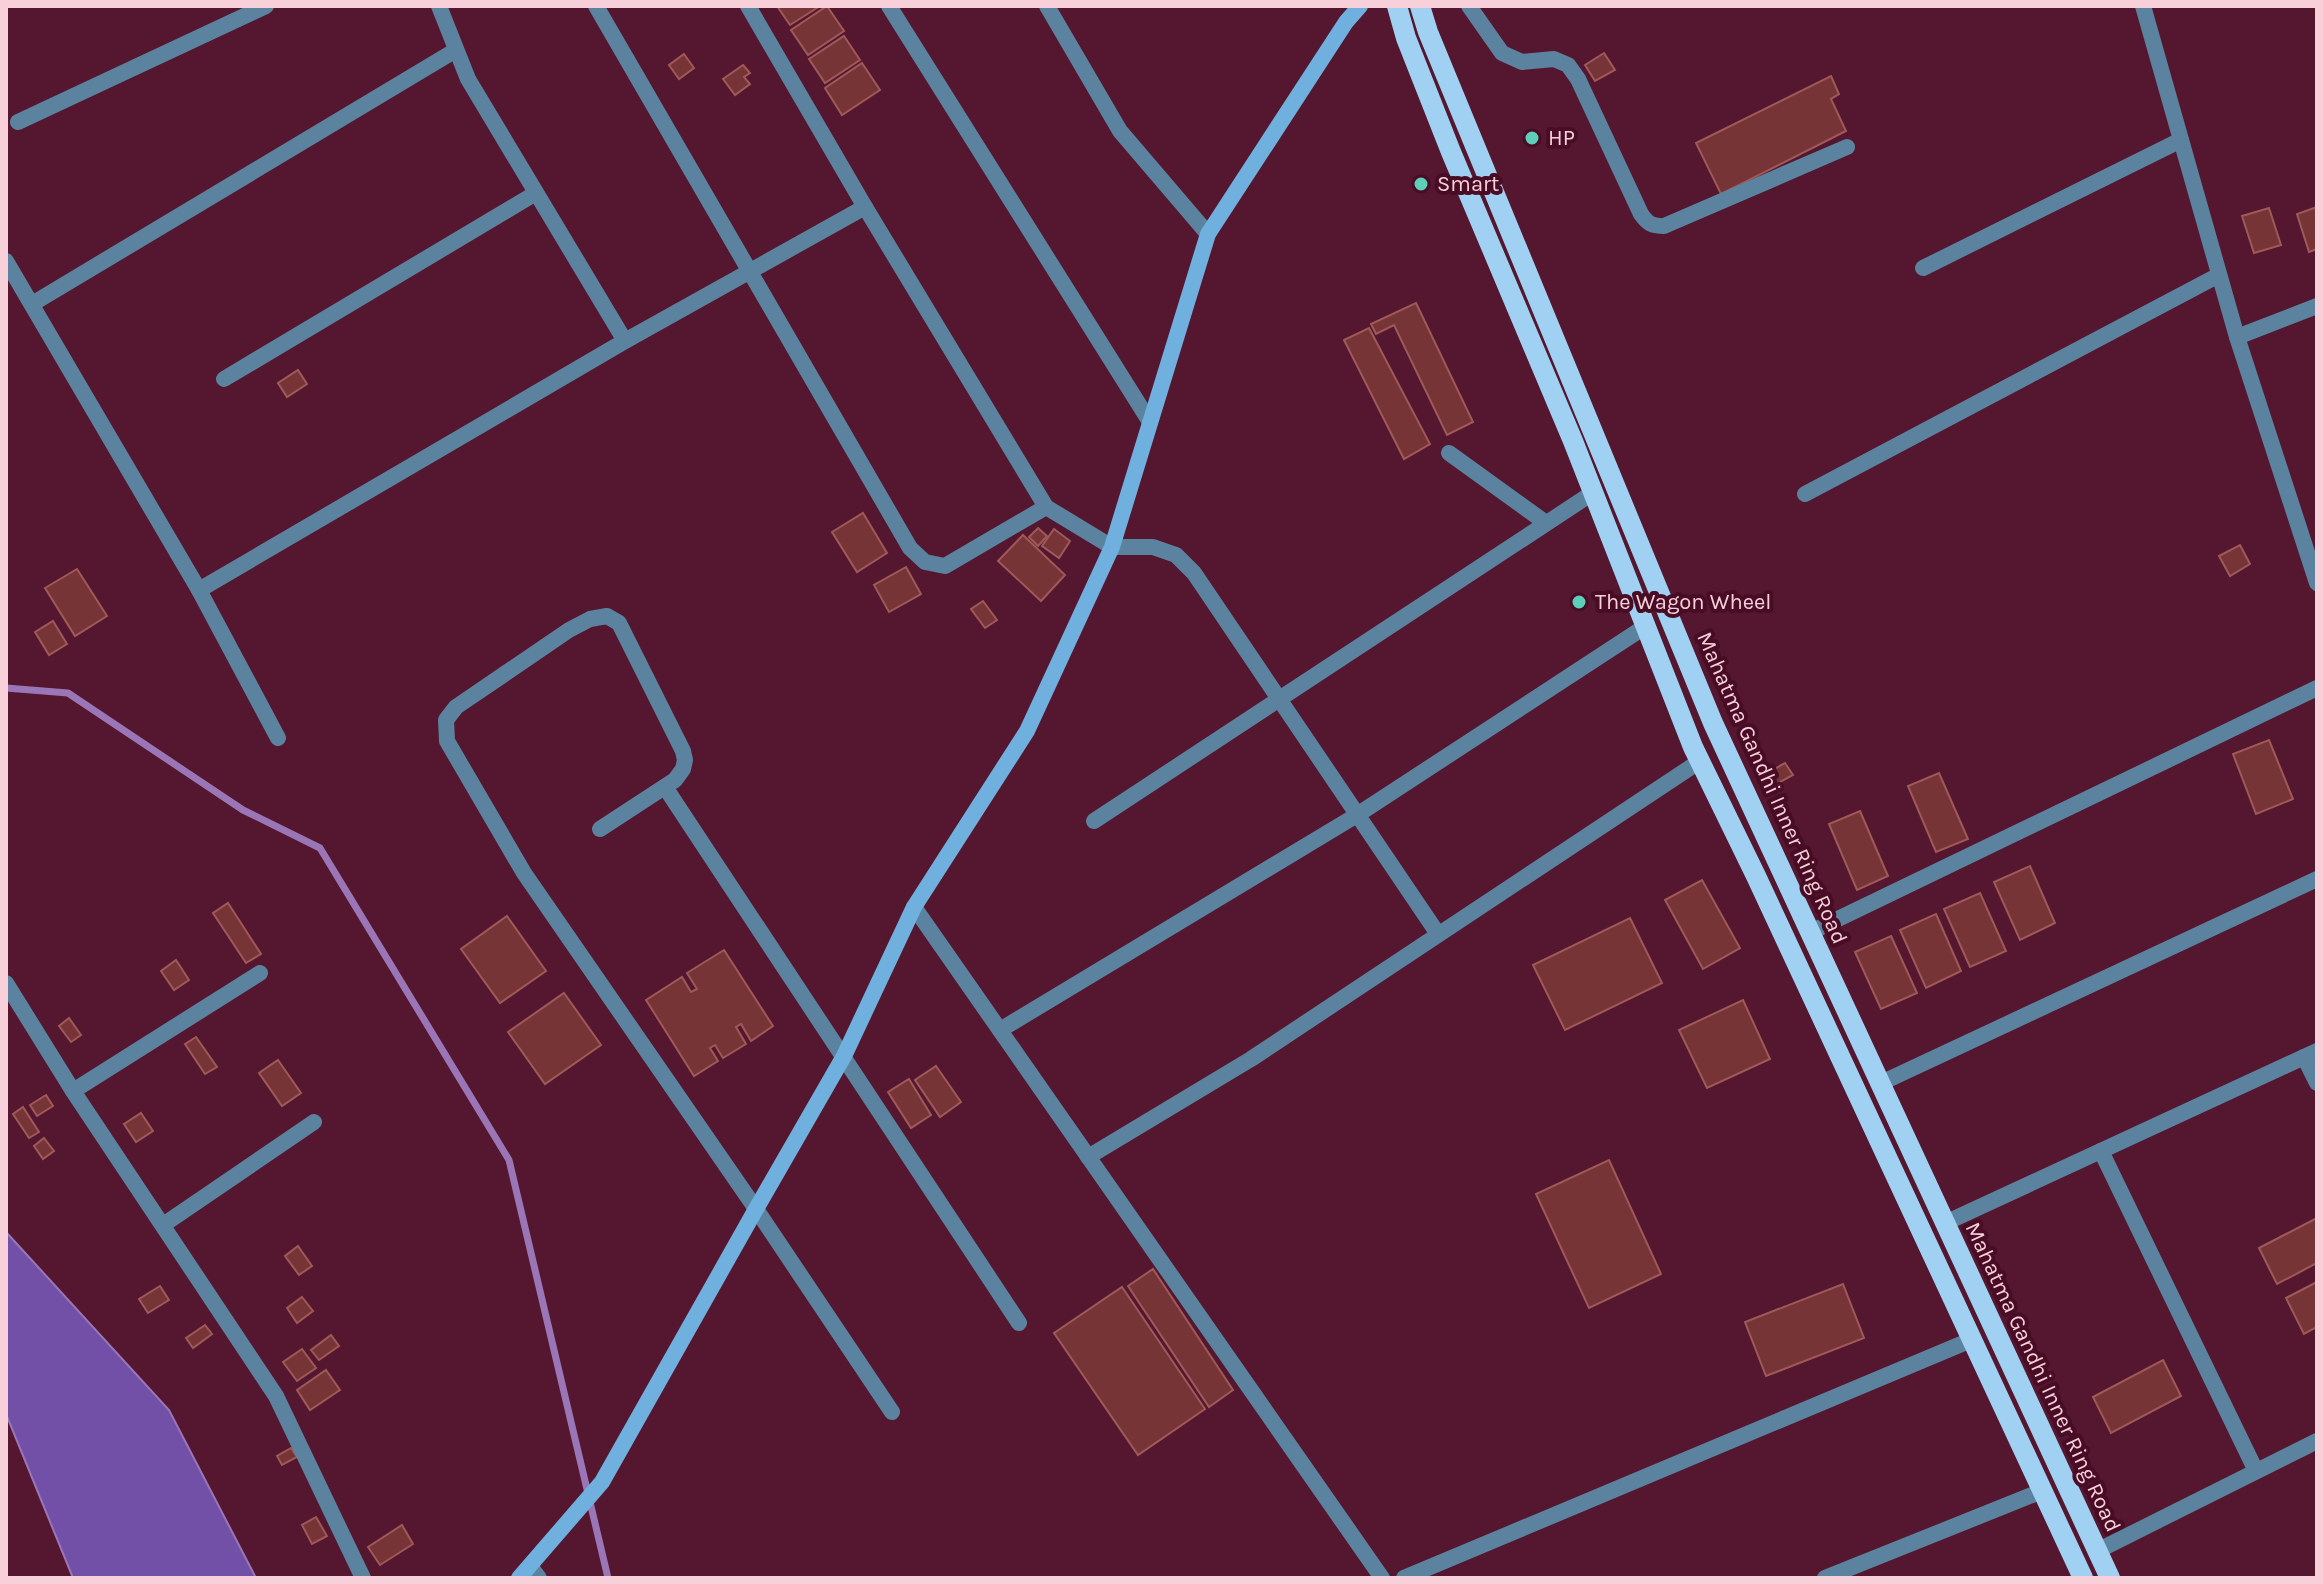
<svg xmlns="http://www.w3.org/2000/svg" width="2323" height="1584" viewBox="0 0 2323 1584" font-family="Karla,sans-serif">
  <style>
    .water { fill: #7350a8; stroke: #9b76b7; stroke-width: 2 }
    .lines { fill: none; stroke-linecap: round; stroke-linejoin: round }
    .stream { stroke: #9b76b7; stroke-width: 7 }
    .building { fill: #763436; stroke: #9f5959; stroke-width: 2 }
    .street { stroke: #5b839f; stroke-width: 16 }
    .secondary { stroke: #6fb0de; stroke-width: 16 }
    .primary { stroke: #a0d1f3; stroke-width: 20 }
    .poi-dot { fill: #5cceba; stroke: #480c25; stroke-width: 3 }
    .labels { text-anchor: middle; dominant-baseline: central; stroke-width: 8; stroke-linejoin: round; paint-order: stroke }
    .poi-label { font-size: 22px; fill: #f7d0da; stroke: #480c25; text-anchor: start }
    .street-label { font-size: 22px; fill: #f7d0da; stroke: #480c25 }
  </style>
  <rect width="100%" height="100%" fill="#54172f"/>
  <path class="water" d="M6,1232L169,1410L256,1578H73L6,1414Z"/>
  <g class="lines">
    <path class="stream" d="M6,688L68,693L243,810L320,848L509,1160L608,1578"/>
  </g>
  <g class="building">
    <path d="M777,6H820L790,25Z"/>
    <path d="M827,6L844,31L808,55L791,30Z"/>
    <path d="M844,36L860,60L825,83L809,59Z"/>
    <path d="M1604,53L1615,70L1595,81L1585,65Z"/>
    <path d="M684,54L694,68L679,79L669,65Z"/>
    <path d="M862,63L880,90L842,115L825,88Z"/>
    <path d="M743,65L750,73L744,77L750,84L735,95L723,79Z"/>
    <path d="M1831,76L1839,94L1831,99L1846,131L1721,194L1696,143Z"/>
    <path d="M2317,207V249L2309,252L2297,214Z"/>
    <path d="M2269,208L2281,245L2254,253L2242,216Z"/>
    <path d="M1416,303L1473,422L1447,435L1394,325L1376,334L1371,324Z"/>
    <path d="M1369,328L1430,444L1404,459L1344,340Z"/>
    <path d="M298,370L307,384L287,397L278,383Z"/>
    <path d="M863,513L887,553L857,572L832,532Z"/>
    <path d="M1038,528L1047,536L1038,546L1029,537Z"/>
    <path d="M1054,529L1070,541L1059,558L1042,546Z"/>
    <path d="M1023,535L1065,575L1041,601L998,561Z"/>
    <path d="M2240,545L2250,564L2230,576L2219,556Z"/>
    <path d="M906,567L921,594L889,612L874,585Z"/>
    <path d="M77,569L107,616L75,636L45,588Z"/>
    <path d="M983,601L997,620L985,628L971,609Z"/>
    <path d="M53,621L67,644L49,655L35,632Z"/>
    <path d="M2269,740L2293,799L2256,814L2233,754Z"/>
    <path d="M1785,763L1793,775L1771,787L1764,775Z"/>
    <path d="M1939,773L1968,839L1936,852L1908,786Z"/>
    <path d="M1860,811L1888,876L1857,890L1829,824Z"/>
    <path d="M2030,866L2055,923L2020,940L1994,882Z"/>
    <path d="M1702,880L1740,948L1703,969L1665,900Z"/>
    <path d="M1980,893L2006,951L1970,967L1944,909Z"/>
    <path d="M228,903L261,954L246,963L213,913Z"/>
    <path d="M1936,914L1961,971L1926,988L1900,930Z"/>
    <path d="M507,916L546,971L500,1003L461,949Z"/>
    <path d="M1630,918L1662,983L1565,1030L1533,965Z"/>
    <path d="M1891,936L1917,993L1881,1009L1855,952Z"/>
    <path d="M724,950L773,1026L751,1041L741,1024L736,1027L746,1044L723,1058L715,1045L710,1048L718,1061L694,1076L646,1000L682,977L691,992L697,989L687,973Z"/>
    <path d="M176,960L189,980L174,990L161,971Z"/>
    <path d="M564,993L601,1045L545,1084L508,1032Z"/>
    <path d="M1743,1000L1770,1059L1707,1088L1679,1030Z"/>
    <path d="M69,1018L81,1035L71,1042L59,1026Z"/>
    <path d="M196,1037L217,1067L205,1074L185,1044Z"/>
    <path d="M278,1060L301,1093L282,1106L259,1073Z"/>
    <path d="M936,1066L961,1102L940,1117L915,1080Z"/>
    <path d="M909,1079L931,1115L911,1128L888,1092Z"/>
    <path d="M46,1095L53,1106L37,1116L30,1105Z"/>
    <path d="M23,1107L39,1132L29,1138L13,1114Z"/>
    <path d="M141,1113L153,1131L136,1142L124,1124Z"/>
    <path d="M44,1138L54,1151L43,1159L34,1146Z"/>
    <path d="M1609,1160L1661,1274L1589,1308L1536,1194Z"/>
    <path d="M2317,1218V1263L2277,1284L2259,1248Z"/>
    <path d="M298,1246L312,1266L299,1275L285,1256Z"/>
    <path d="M1153,1269L1233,1390L1209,1407L1128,1286Z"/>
    <path d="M2317,1282V1327L2304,1334L2286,1298Z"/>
    <path d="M1843,1284L1864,1338L1766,1376L1745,1322Z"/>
    <path d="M160,1286L169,1300L148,1313L139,1299Z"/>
    <path d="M1122,1287L1205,1409L1138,1455L1054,1333Z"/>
    <path d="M302,1297L313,1311L297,1323L287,1308Z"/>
    <path d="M205,1325L212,1334L193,1348L186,1338Z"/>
    <path d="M331,1335L339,1346L319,1360L311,1350Z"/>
    <path d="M302,1349L316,1368L297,1381L283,1362Z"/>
    <path d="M2163,1360L2181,1396L2111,1433L2093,1397Z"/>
    <path d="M326,1370L340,1390L310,1410L297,1390Z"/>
    <path d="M291,1448L297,1457L282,1465L277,1456Z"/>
    <path d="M316,1517L327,1536L312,1544L302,1525Z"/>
    <path d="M402,1525L413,1544L380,1565L368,1547Z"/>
  </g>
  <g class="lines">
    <g class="street">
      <path d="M439,6L468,79L625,341"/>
      <path d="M596,6L910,548L925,562L945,566L1046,507"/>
      <path d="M748,6L865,207L1046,507L1112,547H1153L1176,555L1194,573L1438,934"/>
      <path d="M889,6L1150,422"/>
      <path d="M1047,6L1120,131L1208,234"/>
      <path d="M1469,6L1502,53L1522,62L1554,59L1568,65L1578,79L1641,214C1648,224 1652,226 1664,226L1847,147"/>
      <path d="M2143,6L2237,337L2317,583"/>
      <path d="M18,122L266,6"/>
      <path d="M6,261L199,590L278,738"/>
      <path d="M1923,268L2181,140"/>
      <path d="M32,304L456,50"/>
      <path d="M2237,337L2317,306"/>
      <path d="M224,379L536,193"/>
      <path d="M1449,453L1546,523"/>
      <path d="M1805,494L2219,275"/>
      <path d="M199,590L625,341L865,207"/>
      <path d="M665,787L1019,1323"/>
      <path d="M1094,821L1594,492"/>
      <path d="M600,829L675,780L683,769L685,760L683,751L619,623L607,616L590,619L569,630L456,707L446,720L447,741L524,873L756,1209L892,1412"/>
      <path d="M914,907L1382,1578"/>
      <path d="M1811,932L2317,688"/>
      <path d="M6,983L73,1091L276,1396L363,1578"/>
      <path d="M1000,1030L1357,815L1646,626"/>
      <path d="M2304,1057L2317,1083"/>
      <path d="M1881,1083L2317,879"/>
      <path d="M73,1091L260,973"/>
      <path d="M2101,1151L2256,1471"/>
      <path d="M1088,1157L1251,1059L1700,761"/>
      <path d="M1945,1223L2317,1051"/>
      <path d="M163,1225L314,1122"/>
      <path d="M2097,1551L2317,1441"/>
      <path d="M530,1566L539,1578"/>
      <path d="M1404,1578L1971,1340"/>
      <path d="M1825,1578L2042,1491"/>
    </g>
    <path class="secondary" d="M519,1578L602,1482L756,1209L844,1056L914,907L1027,731L1112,547L1208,234L1346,22L1360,6"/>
    <g class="primary">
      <path d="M1397,6L1406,38L1451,152L1573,441L1693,747L1756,876L2083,1578"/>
      <path d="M1420,6L1428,32L1713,723L2110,1578"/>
    </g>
  </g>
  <g class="poi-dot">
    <circle cx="1532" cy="138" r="8"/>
    <circle cx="1421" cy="184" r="8"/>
    <circle cx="1579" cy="602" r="8"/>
  </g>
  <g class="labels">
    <g class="poi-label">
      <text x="1548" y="138">HP</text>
      <text x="1437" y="184">Smart</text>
      <text x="1595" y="602">The Wagon Wheel</text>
    </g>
    <g class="street-label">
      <text transform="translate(1772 788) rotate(66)">Mahatma Gandhi Inner Ring Road</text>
      <text transform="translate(2043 1377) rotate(65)">Mahatma Gandhi Inner Ring Road</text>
    </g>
  </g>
  <rect width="2323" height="1584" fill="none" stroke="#f7d0da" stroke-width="16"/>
</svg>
